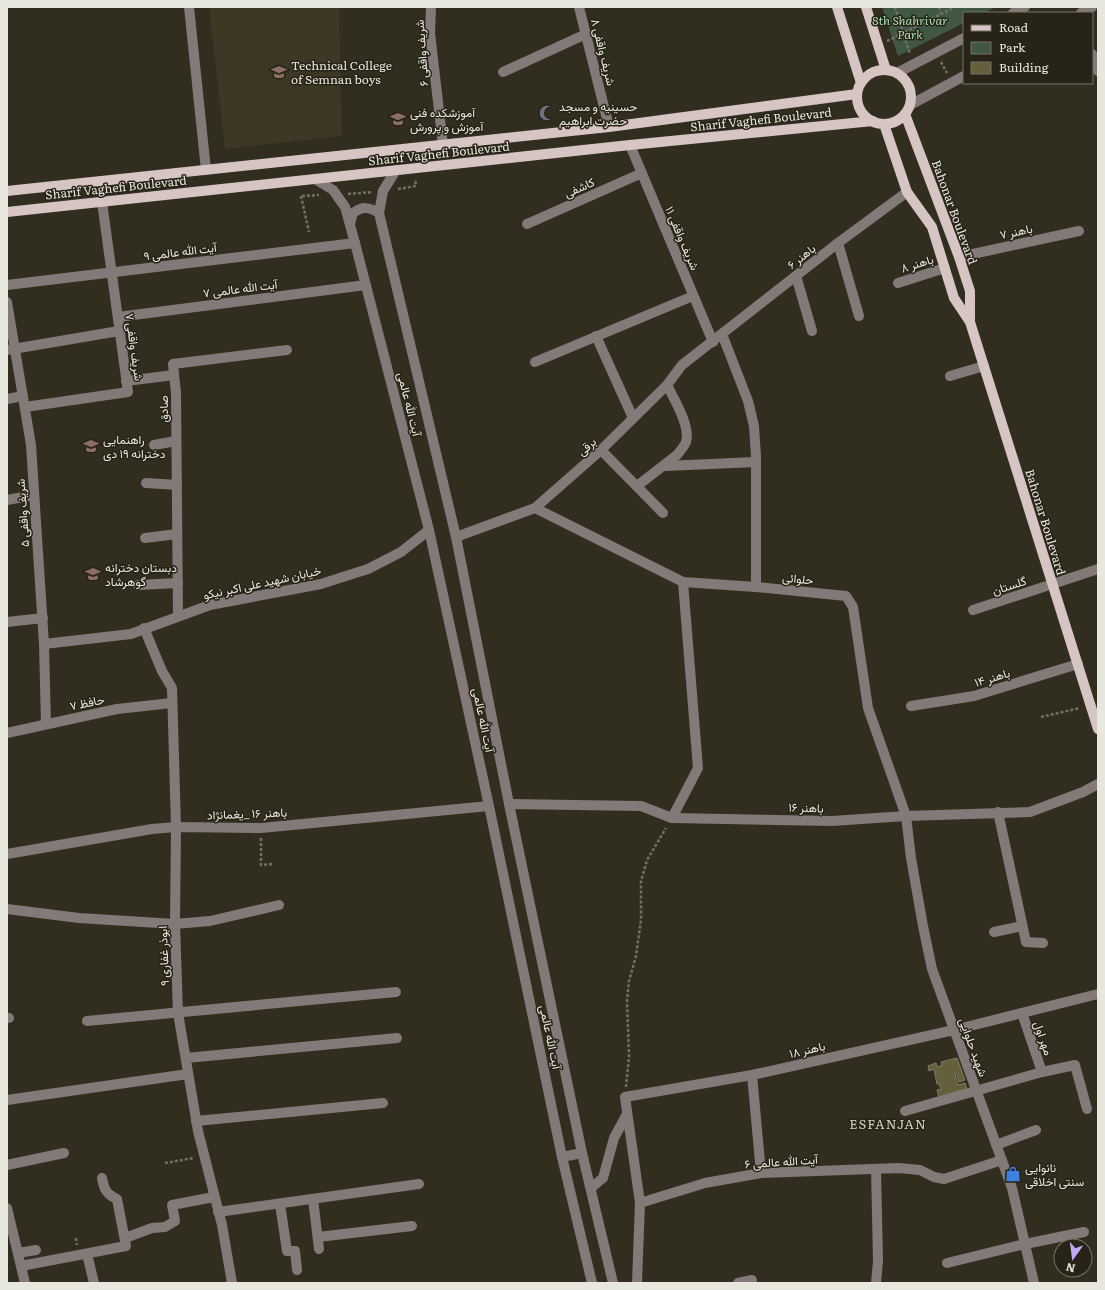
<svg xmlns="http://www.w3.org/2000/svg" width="1105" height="1290" viewBox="0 0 1105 1290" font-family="Literata,Vazirmatn,serif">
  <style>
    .built { fill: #3c3824 }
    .green { fill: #405843 }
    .building { fill: #665f3b; stroke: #807c6d }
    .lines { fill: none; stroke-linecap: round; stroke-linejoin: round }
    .path { stroke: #737165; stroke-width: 2.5; stroke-dasharray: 3 2; stroke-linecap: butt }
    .minor { stroke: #827978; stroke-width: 10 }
    .major { stroke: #d6c5c2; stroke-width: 10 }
    .labels { text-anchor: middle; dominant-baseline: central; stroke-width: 3; stroke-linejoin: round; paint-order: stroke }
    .park-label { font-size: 12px; font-style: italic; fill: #aadfb1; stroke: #272417 }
    .street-label { font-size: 12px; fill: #e8e7de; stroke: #272417 }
    .poi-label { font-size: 12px; fill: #e8e7de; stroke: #272417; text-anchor: start }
    .neighbourhood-label { font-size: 13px; letter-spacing: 1px; fill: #d2cebd; stroke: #272417 }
  </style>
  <rect width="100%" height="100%" fill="#312e20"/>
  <path class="built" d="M209,7H339L342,136L225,149Z"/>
  <path class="green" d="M882,7H996L984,13H964V23L898,56Z"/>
  <path class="building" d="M957,1058L965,1080L959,1082L957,1074H955L958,1085L965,1083L967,1089L939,1097L937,1090L941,1089L939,1084H937L934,1069L929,1071L928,1066L936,1063L937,1067L942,1065L941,1062Z"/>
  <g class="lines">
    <g class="path">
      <path d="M895,7L910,54"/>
      <path d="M939,7L941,14"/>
      <path d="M887,41L955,7"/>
      <path d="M941,62L947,73"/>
      <path d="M398,189L416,186L415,179"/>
      <path d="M348,194L373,192"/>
      <path d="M301,196L309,232"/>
      <path d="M302,196L319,195"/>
      <path d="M1041,717L1080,708"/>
      <path d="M261,838V865L272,864"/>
      <path d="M626,1087L629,1056L627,1001L629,981L636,956L641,920V881L647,860L666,828"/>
      <path d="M165,1163L194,1158"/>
      <path d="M76,1238L77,1245"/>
    </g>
    <g class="minor">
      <path d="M189,7L206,170"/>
      <path d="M431,7L430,33L443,145"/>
      <path d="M579,7L609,127"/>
      <path d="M1013,13L1025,7"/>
      <path d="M1081,13L1092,7"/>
      <path d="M1092,54L1098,71"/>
      <path d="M503,72L586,34"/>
      <path d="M897,73L964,38"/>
      <path d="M910,105L964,76"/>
      <path d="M630,145L713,342"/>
      <path d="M396,170L383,191L379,213L456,537L509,804L582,1153L613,1283"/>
      <path d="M315,179L333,190L345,207L355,243L429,530L489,806L562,1157L592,1283"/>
      <path d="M350,224L353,213C363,206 369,207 379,213"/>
      <path d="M527,224L642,173"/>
      <path d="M838,243L859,316"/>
      <path d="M959,257L1079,231"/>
      <path d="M796,276L812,331"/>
      <path d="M898,283L945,268"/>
      <path d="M7,285L355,243"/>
      <path d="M7,302L31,445L44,644L46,724"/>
      <path d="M118,317L366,285"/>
      <path d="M722,334L748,401L754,426L756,456V587"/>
      <path d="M596,336L633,418"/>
      <path d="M7,350L119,331"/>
      <path d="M535,362L693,296"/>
      <path d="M950,376L984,366"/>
      <path d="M126,381L174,375"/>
      <path d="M7,399L23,396"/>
      <path d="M25,407L128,392L102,202"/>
      <path d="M154,445L176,441"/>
      <path d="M601,450L663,513"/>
      <path d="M665,466L756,462"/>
      <path d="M146,483L177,485"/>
      <path d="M637,486L677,455C680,451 684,447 686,442C691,427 674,399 667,385"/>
      <path d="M7,500L34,495"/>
      <path d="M535,508L683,582L756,587L846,596L853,607L868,708L906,816L911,858L923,926L932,969L1012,1188L1034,1283"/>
      <path d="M456,537L535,508L601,450L667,385L682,365L838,243L907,192"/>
      <path d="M145,538L177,534"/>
      <path d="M138,585L178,583"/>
      <path d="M973,610L1098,569"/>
      <path d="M178,616L176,393L173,364L287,350"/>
      <path d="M7,622L43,618"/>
      <path d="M144,628L162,671L172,688L176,827L175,924L178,1013L198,1131L222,1225L232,1283"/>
      <path d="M44,644L131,634L210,605L321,584L368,569L401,552L429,530"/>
      <path d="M911,706L974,696L1078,664"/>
      <path d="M7,733L117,709L172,703"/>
      <path d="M509,804L641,806L672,818L832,821L906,816L1030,812L1083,792L1098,784"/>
      <path d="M998,812L1026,942L1043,943"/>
      <path d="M672,818L698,768L683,582"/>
      <path d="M7,854L152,829L176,827L261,828L489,806"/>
      <path d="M7,909L79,918L175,924L210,921L279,905"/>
      <path d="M994,932L1022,926"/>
      <path d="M1022,1013L1042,1072"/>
      <path d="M7,1018H9"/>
      <path d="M87,1021L396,992"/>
      <path d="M186,1058L397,1038"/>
      <path d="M752,1075L761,1173"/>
      <path d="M7,1100L188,1074"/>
      <path d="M905,1111L1042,1072L1075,1065L1087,1109"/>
      <path d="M196,1121L383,1103"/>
      <path d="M996,1145L1036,1130"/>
      <path d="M562,1157L582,1153"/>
      <path d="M7,1165L64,1153"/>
      <path d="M591,1188L603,1178L614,1138L627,1114"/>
      <path d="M313,1199L319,1249"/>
      <path d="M640,1203L625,1097L752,1075L954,1030L1098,994"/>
      <path d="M280,1204L287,1251H295L297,1270"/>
      <path d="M7,1208L25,1283"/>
      <path d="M218,1212L419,1184"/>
      <path d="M318,1237L412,1226"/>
      <path d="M125,1238L152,1228L165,1227L175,1221L172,1205L214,1197"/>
      <path d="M18,1253L36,1250"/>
      <path d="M87,1254L94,1283"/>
      <path d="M947,1263L1025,1244L1084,1232"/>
      <path d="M21,1266L126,1246L117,1199C106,1194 104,1189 102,1178"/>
      <path d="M637,1283L640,1203L705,1183L761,1173L899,1168L920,1170L934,1177L944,1179L1002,1160"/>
      <path d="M738,1283L752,1280"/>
      <path d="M876,1283L878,1261L876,1169"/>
    </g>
    <g class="major">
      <path d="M837,7L861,83"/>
      <path d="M866,7L886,70"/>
      <circle cx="884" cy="97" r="27"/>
      <path d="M905,114L959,257L970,291V322"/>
      <path d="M884,124L907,192L932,227L954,298L970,322L1098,729"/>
      <path d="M7,191L609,127L857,94"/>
      <path d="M7,212L630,145L873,121"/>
    </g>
  </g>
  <defs>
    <symbol id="university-bare" viewBox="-9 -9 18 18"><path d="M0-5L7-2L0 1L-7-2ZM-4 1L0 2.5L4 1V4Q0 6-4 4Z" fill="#8d6e63" stroke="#272417" stroke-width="2.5" paint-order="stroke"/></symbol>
    <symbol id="mosque-bare" viewBox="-9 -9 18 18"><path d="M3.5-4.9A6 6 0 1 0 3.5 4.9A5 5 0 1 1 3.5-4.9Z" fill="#6b7280" stroke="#272417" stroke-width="2.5" paint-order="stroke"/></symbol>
    <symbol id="school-bare" viewBox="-9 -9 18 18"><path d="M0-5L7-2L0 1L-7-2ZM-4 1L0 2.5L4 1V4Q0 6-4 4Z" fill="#8d6e63" stroke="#272417" stroke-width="2.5" paint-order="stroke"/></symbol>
    <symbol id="shop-bare" viewBox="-9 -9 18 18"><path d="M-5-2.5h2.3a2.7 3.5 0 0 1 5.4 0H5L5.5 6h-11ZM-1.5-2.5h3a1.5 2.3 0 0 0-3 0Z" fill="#3f7fe0" stroke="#272417" stroke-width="2.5" paint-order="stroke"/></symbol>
  </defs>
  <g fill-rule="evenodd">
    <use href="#university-bare" x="268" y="61" width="22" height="22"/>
    <use href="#mosque-bare" x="536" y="102" width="22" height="22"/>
    <use href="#school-bare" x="387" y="108" width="22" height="22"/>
    <use href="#school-bare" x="80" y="435" width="22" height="22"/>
    <use href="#school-bare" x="82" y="563" width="22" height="22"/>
    <use href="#shop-bare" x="1002" y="1163" width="22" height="22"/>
  </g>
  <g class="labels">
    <g class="park-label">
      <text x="910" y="20">8th Shahrivar<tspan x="910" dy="14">Park</tspan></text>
    </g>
    <g class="street-label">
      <text transform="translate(604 52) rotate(76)">شریف واقفی ۸</text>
      <text transform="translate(421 53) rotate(-94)">شریف واقفی ۶</text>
      <text transform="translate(761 119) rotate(-6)">Sharif Vaghefi Boulevard</text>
      <text transform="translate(439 153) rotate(-6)">Sharif Vaghefi Boulevard</text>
      <text transform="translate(116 187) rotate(-6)">Sharif Vaghefi Boulevard</text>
      <text transform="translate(579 187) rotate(-24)">کاشفی</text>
      <text transform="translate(955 212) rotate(70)">Bahonar Boulevard</text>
      <text transform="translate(1016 231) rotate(-12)">باهنر ۷</text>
      <text transform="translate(683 238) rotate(67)">شریف واقفی ۱۱</text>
      <text transform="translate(180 251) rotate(-7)">آیت الله عالمی ۹</text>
      <text transform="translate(801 256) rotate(-38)">باهنر ۶</text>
      <text transform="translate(917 263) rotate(-17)">باهنر ۸</text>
      <text transform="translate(240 288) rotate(-7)">آیت الله عالمی ۷</text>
      <text transform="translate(135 347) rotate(82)">شریف واقفی ۷</text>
      <text transform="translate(410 404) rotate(76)">آیت الله عالمی</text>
      <text transform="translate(163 409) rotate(-91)">صادق</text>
      <text transform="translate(586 446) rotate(-42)">برقی</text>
      <text transform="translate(22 513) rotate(-94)">شریف واقفی ۵</text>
      <text transform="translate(1046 522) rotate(73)">Bahonar Boulevard</text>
      <text transform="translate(798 578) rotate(6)">حلوائی</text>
      <text transform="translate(262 582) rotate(-12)">خیابان شهید علی اکبر نیکو</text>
      <text transform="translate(1009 585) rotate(-18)">گلستان</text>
      <text transform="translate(992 677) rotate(-17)">باهنر ۱۴</text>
      <text transform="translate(87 702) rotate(-12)">حافظ ۷</text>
      <text transform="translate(484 720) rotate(78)">آیت الله عالمی</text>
      <text transform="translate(806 807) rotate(2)">باهنر ۱۶</text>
      <text transform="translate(247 813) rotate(-2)">باهنر ۱۶ _یغمانژاد</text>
      <text transform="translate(163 956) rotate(-92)">ابوذر غفاری ۹</text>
      <text transform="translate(551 1037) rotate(78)">آیت الله عالمی</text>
      <text transform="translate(1044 1038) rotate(71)">مهر اول</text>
      <text transform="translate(974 1047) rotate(70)">شهید حلوایی</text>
      <text transform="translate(807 1049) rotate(-13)">باهنر ۱۸</text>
      <text transform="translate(781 1161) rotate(-4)">آیت الله عالمی ۶</text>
    </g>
    <g class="poi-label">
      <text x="291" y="65">Technical College<tspan x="291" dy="14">of Semnan boys</tspan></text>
      <text x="559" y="106">حسینیه و مسجد<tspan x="559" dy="14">حضرت ابراهیم</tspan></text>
      <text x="410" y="112">آموزشکده فنی<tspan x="410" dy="14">آموزش و پرورش</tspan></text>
      <text x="103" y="439">راهنمایی<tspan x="103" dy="14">دخترانه ۱۹ دی</tspan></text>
      <text x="105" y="567">دبستان دخترانه<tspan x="105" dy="14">گوهرشاد</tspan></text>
      <text x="1025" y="1167">نانوایی<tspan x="1025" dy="14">سنتی اخلاقی</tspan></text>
    </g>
    <g class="neighbourhood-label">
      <text x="888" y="1123">ESFANJAN</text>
    </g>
  </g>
  <rect width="1105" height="1290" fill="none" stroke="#e8e7de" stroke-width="16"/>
  <rect x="963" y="12" width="130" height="72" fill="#272417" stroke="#747267"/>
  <rect x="971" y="25" width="20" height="6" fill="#d6c5c2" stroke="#747267"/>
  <text x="999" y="32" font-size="12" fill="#e8e7de">Road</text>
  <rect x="971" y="42" width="20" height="12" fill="#405843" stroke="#747267"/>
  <text x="999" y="52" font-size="12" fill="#e8e7de">Park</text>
  <rect x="971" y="62" width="20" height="12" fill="#665f3b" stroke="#747267"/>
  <text x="999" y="72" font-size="12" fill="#e8e7de">Building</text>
  <g transform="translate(1073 1258) rotate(194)"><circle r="19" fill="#272417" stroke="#747267"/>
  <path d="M0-3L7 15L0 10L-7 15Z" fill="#bda9f5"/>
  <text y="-6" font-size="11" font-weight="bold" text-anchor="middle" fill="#e8e7de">N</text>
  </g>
</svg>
